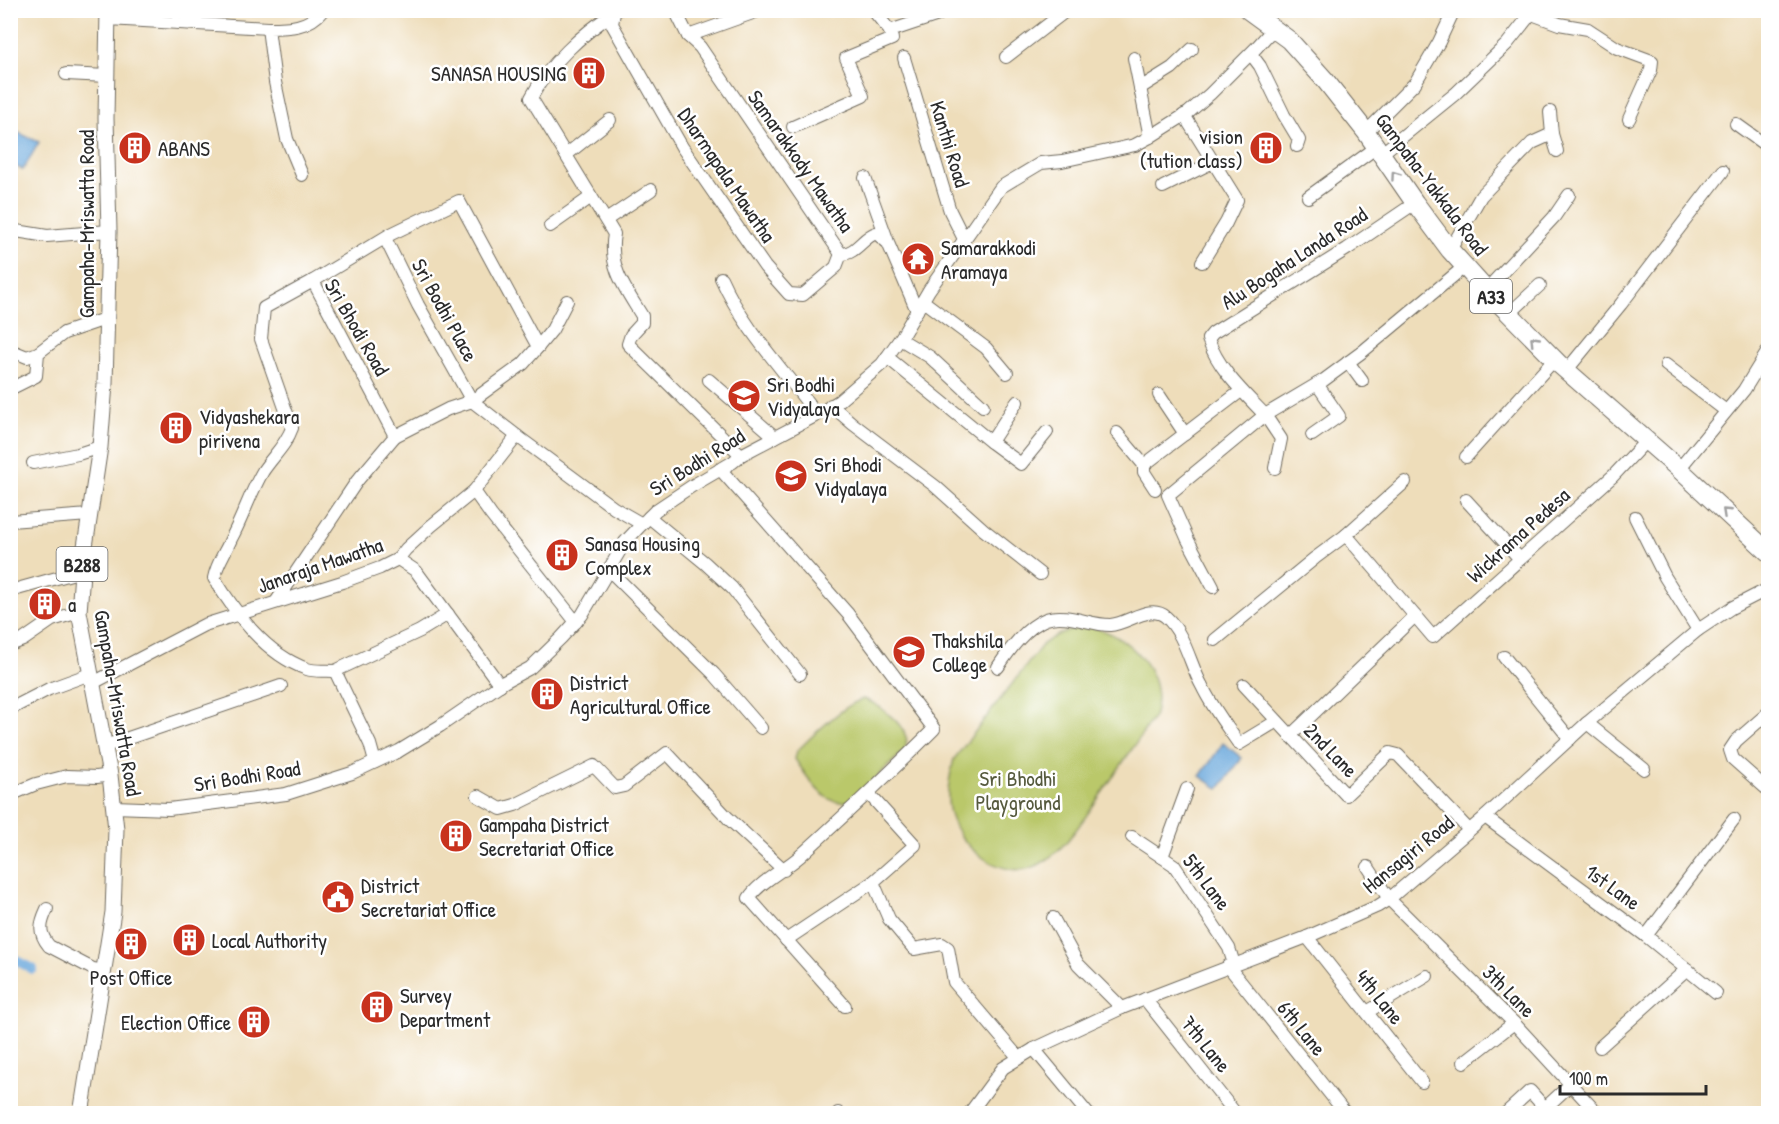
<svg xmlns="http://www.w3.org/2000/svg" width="1779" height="1124" viewBox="0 0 1779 1124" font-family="'Patrick Hand',sans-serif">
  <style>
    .green { fill: #bac86a; stroke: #727a4a; stroke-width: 1.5 }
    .water { fill: #6aa8dc; stroke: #4a6a84; stroke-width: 1.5 }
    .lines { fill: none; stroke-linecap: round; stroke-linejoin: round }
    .canal { stroke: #6aa8dc; stroke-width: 10 }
    .minor-casing { stroke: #6f695d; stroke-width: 14 }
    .major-casing { stroke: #6f695d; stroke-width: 17 }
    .highway-casing { stroke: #6f695d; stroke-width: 20 }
    .minor { stroke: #fff; stroke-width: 12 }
    .major { stroke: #fff; stroke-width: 15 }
    .highway { stroke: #fff; stroke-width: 18 }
    .oneway { stroke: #a0a0a0 }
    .labels { text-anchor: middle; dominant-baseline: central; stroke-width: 5; stroke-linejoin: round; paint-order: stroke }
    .shield { fill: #fff; stroke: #6b6b6b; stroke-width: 1.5 }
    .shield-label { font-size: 20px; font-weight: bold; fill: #2b2b2b }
    .poi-label { font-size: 21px; fill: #2b2b2b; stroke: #fff; text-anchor: start }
    .street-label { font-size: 21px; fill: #2b2b2b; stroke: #fff }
    .park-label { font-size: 21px; fill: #565a3e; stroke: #fff }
  </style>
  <rect width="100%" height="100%" fill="#fff"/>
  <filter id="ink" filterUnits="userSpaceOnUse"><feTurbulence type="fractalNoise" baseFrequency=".0167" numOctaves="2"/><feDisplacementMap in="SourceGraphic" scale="12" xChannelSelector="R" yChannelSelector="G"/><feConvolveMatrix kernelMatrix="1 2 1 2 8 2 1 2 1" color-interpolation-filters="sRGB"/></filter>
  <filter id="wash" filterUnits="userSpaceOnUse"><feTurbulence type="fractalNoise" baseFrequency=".008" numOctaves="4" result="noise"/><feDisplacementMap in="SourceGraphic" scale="24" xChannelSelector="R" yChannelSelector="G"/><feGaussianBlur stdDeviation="1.35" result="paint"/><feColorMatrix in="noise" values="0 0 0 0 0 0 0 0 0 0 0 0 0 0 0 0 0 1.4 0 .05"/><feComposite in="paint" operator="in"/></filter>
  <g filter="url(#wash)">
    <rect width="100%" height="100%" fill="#eeddba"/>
    <g class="green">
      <path d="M1092,627C1130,636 1165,672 1155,714C1153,720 1146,727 1143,733C1130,752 1117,771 1104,790C1086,815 1066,851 1038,865C1002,883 955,845 949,809C946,793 950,775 954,759L1043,644C1061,631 1070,629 1092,627Z"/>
      <path d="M863,699C876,702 903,723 906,737C908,742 906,746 904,751L852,800C826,811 808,778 795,759L797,751C811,737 844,704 863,699Z"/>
    </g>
    <g class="water">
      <path d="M10,129L39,142L23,170L11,164Z"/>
      <path d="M1223,743L1242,758L1219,789L1200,776Z"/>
    </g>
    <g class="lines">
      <path class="canal" d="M10,957L33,969"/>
    </g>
  </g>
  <g filter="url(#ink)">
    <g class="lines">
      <defs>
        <g id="minor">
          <path d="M675,10L688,36L700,47L841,254C856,254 863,237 876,233L888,243L917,311"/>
          <path d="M873,10L890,31L938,15"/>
          <path d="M616,11L614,13L612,24L682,147L765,267L789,294L803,295L836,267L841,254"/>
          <path d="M614,13C583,33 548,65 531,98L614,234C608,267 625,288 642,316V323L631,335L628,344L741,455"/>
          <path d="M1532,14L1559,24L1588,29L1617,48L1652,61L1651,70L1629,119"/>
          <path d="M108,19L268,28"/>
          <path d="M688,36L761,10"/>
          <path d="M1251,54L1260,66L1284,115L1299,140L1297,146"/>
          <path d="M1006,57L1067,10"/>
          <path d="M904,58L950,211L964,239"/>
          <path d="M1134,58L1150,137"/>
          <path d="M66,74L107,76"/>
          <path d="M1140,88L1172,68L1192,49"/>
          <path d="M1550,112L1552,134L1557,151"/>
          <path d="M1184,115L1237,200L1226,223L1202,262"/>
          <path d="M1736,124L1768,147"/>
          <path d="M793,127L863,96L846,58L892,39L890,31"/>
          <path d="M1366,132L1415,83L1439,42L1454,10"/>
          <path d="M1381,154L1455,94L1507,44L1534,10"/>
          <path d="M566,155L610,120"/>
          <path d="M302,175L287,139L275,82L268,28C288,28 309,28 323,10"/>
          <path d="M865,178L888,242"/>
          <path d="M1163,187L1213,162"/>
          <path d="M1308,197L1377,147"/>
          <path d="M606,220L651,190"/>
          <path d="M550,226L591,197"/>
          <path d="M10,230L47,236L109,231"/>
          <path d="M1450,250L1481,196L1532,143L1552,134"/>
          <path d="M721,278C744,330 784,370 817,415"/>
          <path d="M313,281L391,234L459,201L538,347L523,364L472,401L418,305L385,238"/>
          <path d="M1486,290L1554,217L1569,195"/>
          <path d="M923,301L986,348L1007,373"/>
          <path d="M1509,314L1540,285"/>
          <path d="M900,339L930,357L983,406"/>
          <path d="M538,347L552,330L567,301"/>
          <path d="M10,350L27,357L38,353"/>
          <path d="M887,357L991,442L1021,464L1047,432"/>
          <path d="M1348,362L1362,381"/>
          <path d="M1666,365L1726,411"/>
          <path d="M1566,371L1621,304L1723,171"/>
          <path d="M709,380L775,437"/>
          <path d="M10,389L36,376L38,353L64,333L108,318"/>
          <path d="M1159,395L1185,434"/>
          <path d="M831,405L853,424L935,486L984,530L1040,574"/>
          <path d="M1117,433L1144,465V472L1155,489"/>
          <path d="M1312,435L1339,416L1317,384"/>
          <path d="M395,436L448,409L472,401L517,436"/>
          <path d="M991,442L1017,402"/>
          <path d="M1466,457L1554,360"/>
          <path d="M33,463L78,454L100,447"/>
          <path d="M1144,465L1241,391"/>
          <path d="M1275,468L1281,439L1265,415L1324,380L1362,352L1464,267"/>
          <path d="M720,469L848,614L934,729C890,773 845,815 799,857C784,870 758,883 749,898L845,1006"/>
          <path d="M1679,469L1744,390L1768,351"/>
          <path d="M1405,482L1346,535L1433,637L1613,476L1646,441"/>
          <path d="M474,491L491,515L576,622"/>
          <path d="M1466,500L1520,559"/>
          <path d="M649,517L705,563L732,588L800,674"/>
          <path d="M1635,517L1665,577L1698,630"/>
          <path d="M10,521L89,515"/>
          <path d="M398,559L416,571L500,685"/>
          <path d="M608,569L714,674L761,728"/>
          <path d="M1213,587L1188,540L1168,495L1265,415C1244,393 1218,369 1208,339L1213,333L1347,249L1415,203"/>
          <path d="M10,591L82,571"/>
          <path d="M276,602L357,481L395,436L313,281L264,308L261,339L292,428C286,445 273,456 263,471C250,493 243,517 231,539C225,553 217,563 214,578C236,614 265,654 307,669C315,672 326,670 335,671"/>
          <path d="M1215,640L1315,558L1346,535"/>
          <path d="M10,645L23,640L52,620L79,612"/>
          <path d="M1504,657L1570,739"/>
          <path d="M998,667C1010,649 1026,627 1046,619C1067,612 1089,625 1110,625C1128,624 1150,603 1166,617C1185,634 1190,665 1202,686C1212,707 1226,725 1239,744L1277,721"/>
          <path d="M91,684L204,625L342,582L380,568L398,559L406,549L431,526L474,491L517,436L614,508L642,524"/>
          <path d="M1244,685L1346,795L1390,753L1398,755L1469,830"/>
          <path d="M10,709L49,689L90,674"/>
          <path d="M1768,713L1736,741L1730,750L1733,759L1768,790"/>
          <path d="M1587,723L1644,769"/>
          <path d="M1290,736L1415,616"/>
          <path d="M105,746L281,686"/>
          <path d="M375,762L370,744L335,671L420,631L448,614"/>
          <path d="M869,794L915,845L873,882L889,919L914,949L942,944L948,948L954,982L1018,1057"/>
          <path d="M10,795L36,784L67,776L97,777L110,775"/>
          <path d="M478,796L501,809L515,805L594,766L615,788L624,786L667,753L728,818L784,870"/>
          <path d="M114,807L169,809L286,794L352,773L399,751L440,726L504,682L530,668L561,638L582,615L625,542L642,524L656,510L692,486L733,462L741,455L817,415L839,401L882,364L902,336L929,290L1001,187L1041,163L1062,161L1135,145L1150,137L1188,113L1210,94L1256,48L1274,28"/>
          <path d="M1485,817L1646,936L1716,993"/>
          <path d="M1132,837L1174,865L1229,948L1234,964"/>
          <path d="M1162,857L1187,789"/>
          <path d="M1368,867L1389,899L1514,1023L1598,1114"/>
          <path d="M47,909C40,924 38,932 49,946L93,969L104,971"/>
          <path d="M1053,918L1078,964L1122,1008"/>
          <path d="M1646,936L1734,819"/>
          <path d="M1307,937L1422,1082"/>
          <path d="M786,940L873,882"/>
          <path d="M1228,966L1346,1114"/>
          <path d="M1145,999L1236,1114"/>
          <path d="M1367,1012L1427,976"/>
          <path d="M1600,1047L1687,969"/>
          <path d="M1034,1049L1088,1114"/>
          <path d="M1464,1062L1514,1023"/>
          <path d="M838,1114V1113"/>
          <path d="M969,1114L1003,1068L1034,1049L1122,1008L1307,937L1378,906L1389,899L1485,817L1587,723L1698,630L1731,608L1768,589"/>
          <path d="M1505,1114L1530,1091L1545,1108L1571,1084"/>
        </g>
        <path id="major" d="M81,1114L113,912L116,829L110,775L79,612L83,560L100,447L105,384L109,231L106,118L108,10"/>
        <path id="highway" d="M1248,10L1289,40L1325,80L1366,132L1415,203L1450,250L1486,290L1560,365L1679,469L1768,552"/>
      </defs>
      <use href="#minor" class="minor-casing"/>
      <use href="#major" class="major-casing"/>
      <use href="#highway" class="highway-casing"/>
      <use href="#minor" class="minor"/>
      <use href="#major" class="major"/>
      <use href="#highway" class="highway"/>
    </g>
    <defs><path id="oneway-chevron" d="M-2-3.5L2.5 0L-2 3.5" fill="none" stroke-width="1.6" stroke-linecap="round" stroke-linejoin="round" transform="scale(1.5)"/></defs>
    <g class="oneway">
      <use href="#oneway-chevron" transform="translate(1395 175) rotate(-125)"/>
      <use href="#oneway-chevron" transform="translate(1534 340) rotate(-134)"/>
      <use href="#oneway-chevron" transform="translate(1726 512) rotate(-137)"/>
    </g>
  </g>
  <defs>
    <symbol id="building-disc" viewBox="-11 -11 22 22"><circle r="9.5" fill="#c8321e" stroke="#fff"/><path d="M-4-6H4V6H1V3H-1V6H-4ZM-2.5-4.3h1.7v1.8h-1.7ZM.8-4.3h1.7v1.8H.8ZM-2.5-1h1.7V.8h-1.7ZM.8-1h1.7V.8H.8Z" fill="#fff"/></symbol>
    <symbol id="temple-disc" viewBox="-11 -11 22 22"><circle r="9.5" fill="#c8321e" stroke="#fff"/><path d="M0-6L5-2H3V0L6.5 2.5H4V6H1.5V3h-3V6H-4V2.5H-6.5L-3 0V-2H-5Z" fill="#fff"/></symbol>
    <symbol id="school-disc" viewBox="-11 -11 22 22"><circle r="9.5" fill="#c8321e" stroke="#fff"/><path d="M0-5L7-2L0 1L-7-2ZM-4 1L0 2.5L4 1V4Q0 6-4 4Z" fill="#fff"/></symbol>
    <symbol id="civic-disc" viewBox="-11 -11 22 22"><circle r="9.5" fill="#c8321e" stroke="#fff"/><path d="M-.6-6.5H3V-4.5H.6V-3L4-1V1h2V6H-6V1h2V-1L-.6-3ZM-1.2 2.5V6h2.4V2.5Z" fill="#fff"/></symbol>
  </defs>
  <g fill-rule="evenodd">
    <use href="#building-disc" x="570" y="54" width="38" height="38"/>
    <use href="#building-disc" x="116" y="129" width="38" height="38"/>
    <use href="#building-disc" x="1247" y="129" width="38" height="38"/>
    <use href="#temple-disc" x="899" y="240" width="38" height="38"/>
    <use href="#school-disc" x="725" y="377" width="38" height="38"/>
    <use href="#building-disc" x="157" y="409" width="38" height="38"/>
    <use href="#school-disc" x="772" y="457" width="38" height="38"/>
    <use href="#building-disc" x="543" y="536" width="38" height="38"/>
    <use href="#building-disc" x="26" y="585" width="38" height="38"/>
    <use href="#school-disc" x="890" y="633" width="38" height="38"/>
    <use href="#building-disc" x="528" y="675" width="38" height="38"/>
    <use href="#building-disc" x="437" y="817" width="38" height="38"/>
    <use href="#civic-disc" x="319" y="878" width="38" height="38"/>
    <use href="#building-disc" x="170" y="921" width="38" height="38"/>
    <use href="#building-disc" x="112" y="925" width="38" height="38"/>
    <use href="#building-disc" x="358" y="988" width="38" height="38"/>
    <use href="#building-disc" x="235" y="1003" width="38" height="38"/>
  </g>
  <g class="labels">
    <g class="shield">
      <rect x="1470" y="279" width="42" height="34" rx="4.5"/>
      <rect x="56.5" y="547" width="51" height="34" rx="4.5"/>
    </g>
    <g class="shield-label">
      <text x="1491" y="296">A33</text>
      <text x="82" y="564">B288</text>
    </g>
    <g class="poi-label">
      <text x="566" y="73" text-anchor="end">SANASA HOUSING</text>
      <text x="1243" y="136" text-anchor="end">vision<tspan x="1243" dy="24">(tution class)</tspan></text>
      <text x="158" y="148">ABANS</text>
      <text x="941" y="247">Samarakkodi<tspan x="941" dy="24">Aramaya</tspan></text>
      <text x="767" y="384">Sri Bodhi<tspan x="767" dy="24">Vidyalaya</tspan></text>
      <text x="199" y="416">Vidyashekara<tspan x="199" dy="24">pirivena</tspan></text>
      <text x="814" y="464">Sri Bhodi<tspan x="814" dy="24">Vidyalaya</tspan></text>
      <text x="585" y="543">Sanasa Housing<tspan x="585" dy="24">Complex</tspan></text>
      <text x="68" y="604">a</text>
      <text x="932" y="640">Thakshila<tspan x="932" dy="24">College</tspan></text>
      <text x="570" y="682">District<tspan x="570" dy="24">Agricultural Office</tspan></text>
      <text x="479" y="824">Gampaha District<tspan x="479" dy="24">Secretariat Office</tspan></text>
      <text x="361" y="885">District<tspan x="361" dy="24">Secretariat Office</tspan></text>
      <text x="212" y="940">Local Authority</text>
      <text x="131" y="977" text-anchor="middle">Post Office</text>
      <text x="400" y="995">Survey<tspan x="400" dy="24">Department</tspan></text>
      <text x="231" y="1022" text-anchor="end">Election Office</text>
    </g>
    <g class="street-label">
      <text transform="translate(950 144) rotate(73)">Kanthi Road</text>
      <text transform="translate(801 161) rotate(55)">Samarakkody Mawatha</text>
      <text transform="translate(727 175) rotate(56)">Dharmapala Mawatha</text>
      <text transform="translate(1432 184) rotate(53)">Gampaha-Yakkala Road</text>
      <text transform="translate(86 224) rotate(-90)">Gampaha-Mriswatta Road</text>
      <text transform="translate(1294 258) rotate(-33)">Alu Bogaha Landa Road</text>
      <text transform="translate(445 310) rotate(61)">Sri Bodhi Place</text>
      <text transform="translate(357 327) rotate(60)">Sri Bhodi Road</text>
      <text transform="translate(697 462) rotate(-32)">Sri Bodhi Road</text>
      <text transform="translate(1518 535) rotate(-42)">Wickrama Pedesa</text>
      <text transform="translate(320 565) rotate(-19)">Janaraja Mawatha</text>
      <text transform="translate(118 703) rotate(80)">Gampaha-Mriswatta Road</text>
      <text transform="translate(1331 750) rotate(46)">2nd Lane</text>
      <text transform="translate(247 776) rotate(-9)">Sri Bodhi Road</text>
      <text transform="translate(1408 854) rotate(-39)">Hansagiri Road</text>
      <text transform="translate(1207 882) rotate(53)">5th Lane</text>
      <text transform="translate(1613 887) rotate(36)">1st Lane</text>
      <text transform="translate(1509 991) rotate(45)">3th Lane</text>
      <text transform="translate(1380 997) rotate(51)">4th Lane</text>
      <text transform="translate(1302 1028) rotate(51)">6th Lane</text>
      <text transform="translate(1206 1044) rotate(51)">7th Lane</text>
    </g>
    <g class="park-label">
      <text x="1018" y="778">Sri Bhodhi<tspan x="1018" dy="24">Playground</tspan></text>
    </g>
  </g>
  <rect width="1779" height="1124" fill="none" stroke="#fff" stroke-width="36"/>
  <path d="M1560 1085v9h146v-9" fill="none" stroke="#2b2b2b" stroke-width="3"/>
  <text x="1569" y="1085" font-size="18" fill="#2b2b2b" stroke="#ffffff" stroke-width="4.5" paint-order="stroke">100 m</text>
</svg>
